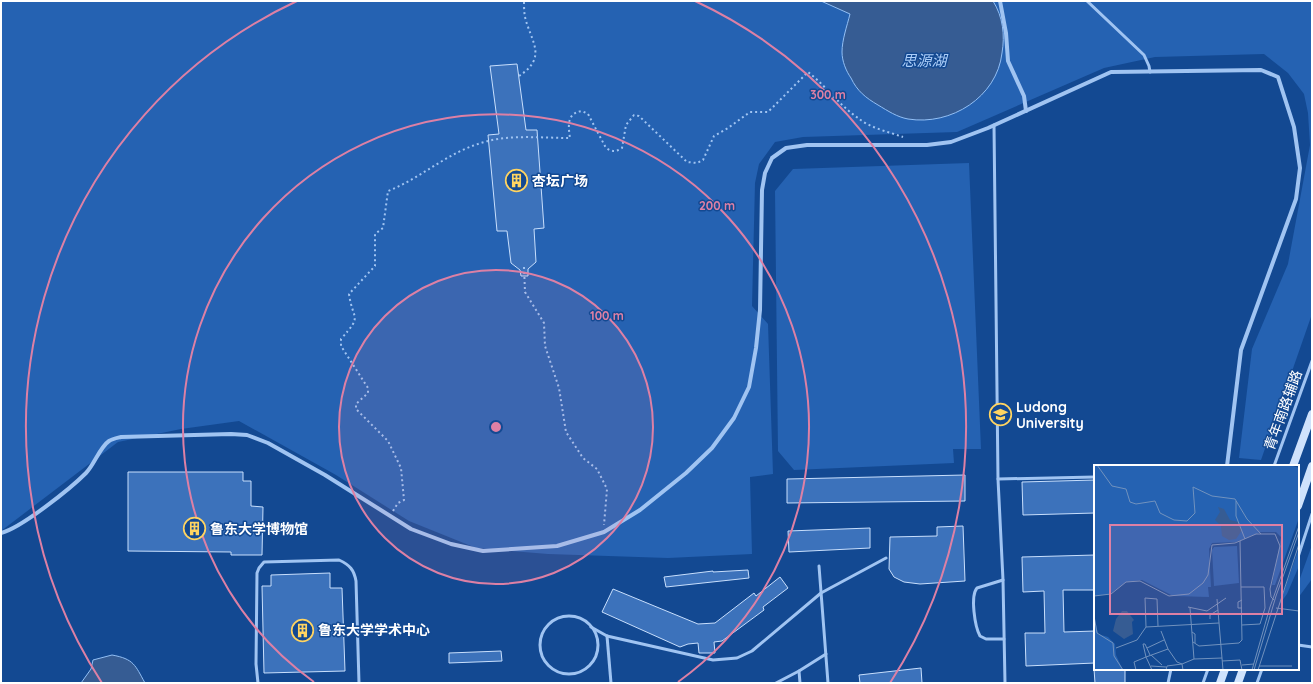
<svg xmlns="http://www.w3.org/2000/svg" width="1313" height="684" viewBox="0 0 1313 684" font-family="Quicksand,'Noto Sans SC',sans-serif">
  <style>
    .green { fill: #2562b2 }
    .water { fill: #365c93; stroke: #92bff5 }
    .building { fill: #3c72bb; stroke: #c8dffd }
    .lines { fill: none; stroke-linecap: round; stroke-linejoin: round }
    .path { stroke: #a0c4f2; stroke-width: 2; stroke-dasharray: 2 3; stroke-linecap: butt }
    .service { stroke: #a0c4f2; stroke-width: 3 }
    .minor { stroke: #a0c4f2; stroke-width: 4 }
    .secondary { stroke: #cfe2fc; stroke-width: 8 }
    .ring { fill: none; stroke: #dd80a5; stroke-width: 2 }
    .labels { text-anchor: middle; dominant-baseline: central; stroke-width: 3; stroke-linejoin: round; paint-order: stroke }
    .poi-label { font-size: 14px; font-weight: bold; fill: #fff; stroke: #134992; text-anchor: start }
    .street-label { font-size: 14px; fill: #fff; stroke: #134992 }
    .water-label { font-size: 15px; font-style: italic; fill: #accef9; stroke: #134992 }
    .inset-road { fill: none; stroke: #7192be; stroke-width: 1 }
    .view { fill: #dd80a5; fill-opacity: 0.15; stroke: #dd80a5; stroke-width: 2 }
    .inset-edge { fill: none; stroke: #fff; stroke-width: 2 }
    .centre { fill: #dd80a5; stroke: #134992; stroke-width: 2 }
    .ring-label { font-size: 12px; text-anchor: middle; font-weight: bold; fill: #dd80a5; stroke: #134992; stroke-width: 3; stroke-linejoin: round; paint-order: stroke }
  </style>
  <rect width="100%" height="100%" fill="#134992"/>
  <g class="green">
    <path d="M1,1H1312V314L1261,460L1239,458L1252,349L1288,264L1310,145L1308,113L1304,94L1288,73L1264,54L1155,57L1104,68L957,132L803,137L775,142L759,164L755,183L752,306L768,324L773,474L750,477L752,554L668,558L548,554L476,548L409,521L336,475L239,421L181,429L118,442L1,531Z"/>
    <path d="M969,163L981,449H953L954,463L794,470L778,451L775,191L793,169Z"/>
    <path d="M1312,545V579L1298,598V584Z"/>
  </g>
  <g class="water">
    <path d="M821,1H993C1003,17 1005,35 1002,53C997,97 951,126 908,119C897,117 888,111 878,105C866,98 857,91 851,78C846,71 842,61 842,52C842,40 847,26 850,14Z"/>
    <path d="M112,655C134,659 135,665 145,683H81L91,669L93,660Z"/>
  </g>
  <g class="building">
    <path d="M517,64L526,130H537L544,228L534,229L536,262L528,269V276H521L520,270L511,263L507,231H497L488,135L499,134L490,66Z"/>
    <path d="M128,472H243V481H251V506L263,507L262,555H231V552L128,551Z"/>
    <path d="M965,475V501L787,503V479Z"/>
    <path d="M1095,480V513L1023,515L1022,482Z"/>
    <path d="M963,526L965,581L920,584L904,582L894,577L889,569L890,537L937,536V527Z"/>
    <path d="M870,528V548L789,552L788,531Z"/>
    <path d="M1095,555V590H1063L1064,632L1095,631V663L1026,666L1025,633H1045L1044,591L1023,592L1022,557Z"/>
    <path d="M748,570L749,578L666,587L664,577L713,571V572Z"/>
    <path d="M330,573V588H342L345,671L264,673L262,586H271V575Z"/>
    <path d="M780,577L788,588L763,607L764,610L722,641L714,642L715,653H699L698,643L688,644L680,647L602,612L613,589L698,624L715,623L754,593L756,596Z"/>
    <path d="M501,651L502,661L449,663V653Z"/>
    <path d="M921,668L922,683H860L859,675Z"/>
    <path d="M1094,669H1125V683H1095Z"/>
  </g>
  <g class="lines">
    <g class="path">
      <path d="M519,76C548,57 531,42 525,17C524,12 524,6 524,1"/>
      <path d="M524,267L525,292L544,323L545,346L559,388L566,432L583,458L597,469L607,489L604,525"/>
      <path d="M393,511L398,503L404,500L401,468L388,441L356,409V404L368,393V388L341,346V339C363,314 353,322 349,294L375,266V234L383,228L388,191C421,178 447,153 481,143C508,134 541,138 570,138C568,125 567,113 582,111L588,114L606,148C612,152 616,152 622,148L626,125L634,115L639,116L687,162L697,163L703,160L714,136L728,128L750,112H768L808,72C826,86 839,105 858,118C870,128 889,132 903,137"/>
    </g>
    <g class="service">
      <path d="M1087,1L1144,55L1149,66L1150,72"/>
      <path d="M994,125L998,479L1003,580L1005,683"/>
      <path d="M1274,466L1312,361"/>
      <path d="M998,479L1095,477"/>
      <path d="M1298,557L1312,514"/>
      <path d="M819,566L828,683"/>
      <path d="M1003,580L977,588C970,596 975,627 980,636L986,639H1004"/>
      <circle cx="569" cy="645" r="29"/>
      <path d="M591,627L607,636L713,660L737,658L752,651L821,593L886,558"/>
      <path d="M607,636L611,683"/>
      <path d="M1298,645L1312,647"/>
      <path d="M799,671L800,683"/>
      <path d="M258,683L256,664L257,573L259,568L264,562L339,560C350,565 354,570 356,581L359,683"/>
      <path d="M776,683L799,671L826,654"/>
      <path d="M1168,683L1171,669"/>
      <path d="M1203,683L1208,669"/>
      <path d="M1257,683L1262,669"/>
    </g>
    <g class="minor">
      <path d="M1000,1L1006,33L1008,61L1024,96L1026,111"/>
      <path d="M1,533C21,528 70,489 86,473C94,465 100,447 109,441C112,439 117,438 121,437L231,434L247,435L268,443L325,475L411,529L451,544L483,551L557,546L604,532L640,510L686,473L712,448L734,418L749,387L756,348L760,310L762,190L765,173L772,158L786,148L807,145H927L951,142L988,128L1111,72L1261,70L1278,77L1294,127L1300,168L1296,199L1241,350L1227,466"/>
    </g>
    <g class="secondary">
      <path d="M1293,466L1312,414"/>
      <path d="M1298,506L1312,466"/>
      <path d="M1220,683L1225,669"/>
      <path d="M1238,683L1243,669"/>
    </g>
  </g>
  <circle cx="496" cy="427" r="157" fill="#dd80a5" fill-opacity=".12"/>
  <g class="ring">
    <circle cx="496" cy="427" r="157"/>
    <path d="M314 682A313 313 0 1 1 678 682"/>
    <path d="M102 683A470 470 0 0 1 297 1M695 1A470 470 0 0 1 890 683"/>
  </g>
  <defs>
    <symbol id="building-ring" viewBox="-11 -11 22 22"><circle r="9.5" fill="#134992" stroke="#ffd461" stroke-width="1.5"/><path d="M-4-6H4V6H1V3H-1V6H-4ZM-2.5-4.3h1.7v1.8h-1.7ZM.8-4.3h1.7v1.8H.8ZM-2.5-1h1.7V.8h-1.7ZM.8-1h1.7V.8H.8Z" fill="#ffd461"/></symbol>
    <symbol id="university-ring" viewBox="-11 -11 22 22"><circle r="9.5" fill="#134992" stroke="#ffd461" stroke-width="1.5"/><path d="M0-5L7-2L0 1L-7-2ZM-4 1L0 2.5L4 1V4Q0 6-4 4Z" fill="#ffd461"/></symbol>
  </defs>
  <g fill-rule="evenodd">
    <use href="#building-ring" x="504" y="168" width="25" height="25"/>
    <use href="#university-ring" x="988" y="402" width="25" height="25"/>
    <use href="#building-ring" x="182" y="516" width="25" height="25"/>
    <use href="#building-ring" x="290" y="618" width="25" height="25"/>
  </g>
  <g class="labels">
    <g class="poi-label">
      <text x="532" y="181">杏坛广场</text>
      <text x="1016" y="407">Ludong<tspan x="1016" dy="16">University</tspan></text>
      <text x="210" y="529">鲁东大学博物馆</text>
      <text x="318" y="630">鲁东大学学术中心</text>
    </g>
    <g class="street-label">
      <text transform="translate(1283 410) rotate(-70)">青年南路辅路</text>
    </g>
    <g class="water-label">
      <text x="924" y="60">思源湖</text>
    </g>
  </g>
  <g transform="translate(1094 465)">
    <rect width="205" height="205" fill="#134992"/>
    <path d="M0,0H196L205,3V53L181,120H178L187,72L182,67H167L142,77L118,78L115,84L117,122H114L115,132L79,131L48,115L32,117L16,129L0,131ZM143,81L145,118L120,121L118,85L120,82ZM205,83V101L193,129L185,140ZM0,149L4,169L14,172L21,179L22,190L29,205H0Z" fill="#2562b2"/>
    <path d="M124,42L130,44L136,55L144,57L148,65L142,74L135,75L128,71L127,61L121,55L126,47ZM28,146H33L40,155L38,157L39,169L30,174L19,166L22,154Z" fill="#365c93"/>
    <path class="inset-road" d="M3,0L18,21L32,24L36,37L42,39L61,36L66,48L80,55L93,56L101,48L99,22L118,31L141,34L153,54L167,69M142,36V51L151,74M147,122H170L171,143L166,159L148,160M0,131L17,129L32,117L46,116L75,131L95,129L109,118L114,110L118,80L141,78L162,69H181L186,81L176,124L177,132L180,135M123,134L129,205M148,135L144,137V143H148M94,142L113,146L132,133M96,143L100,194M182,143L205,146M0,151L3,168L19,178L20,191L29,205M116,154V150L124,145M52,162L51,133L63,134L64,161M67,166L74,184L83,197L88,199L100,194L128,193M98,167L101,169V178M99,177L105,181L145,178L148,175L146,76M22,183L43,175L52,162L125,158M53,183L70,175M57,190L68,200M128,196L146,195L148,205M148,200L160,199M57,201L72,202M165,201H198M42,205L40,197L52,192L49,179H51L56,190M58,205L52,192L74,184M72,205L73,201L88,199L89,205M158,205L176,142L205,61M160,205L182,131L205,67M164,205L205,79"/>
    <path class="view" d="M16,60H188V149H16Z"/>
    <rect width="205" height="205" class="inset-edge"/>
  </g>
  <circle cx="496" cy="427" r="6" class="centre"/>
  <g class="ring-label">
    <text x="828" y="99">300 m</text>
    <text x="717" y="210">200 m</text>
    <text x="607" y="320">100 m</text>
  </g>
  <rect width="1313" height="684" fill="none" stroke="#ffffff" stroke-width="4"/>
</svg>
